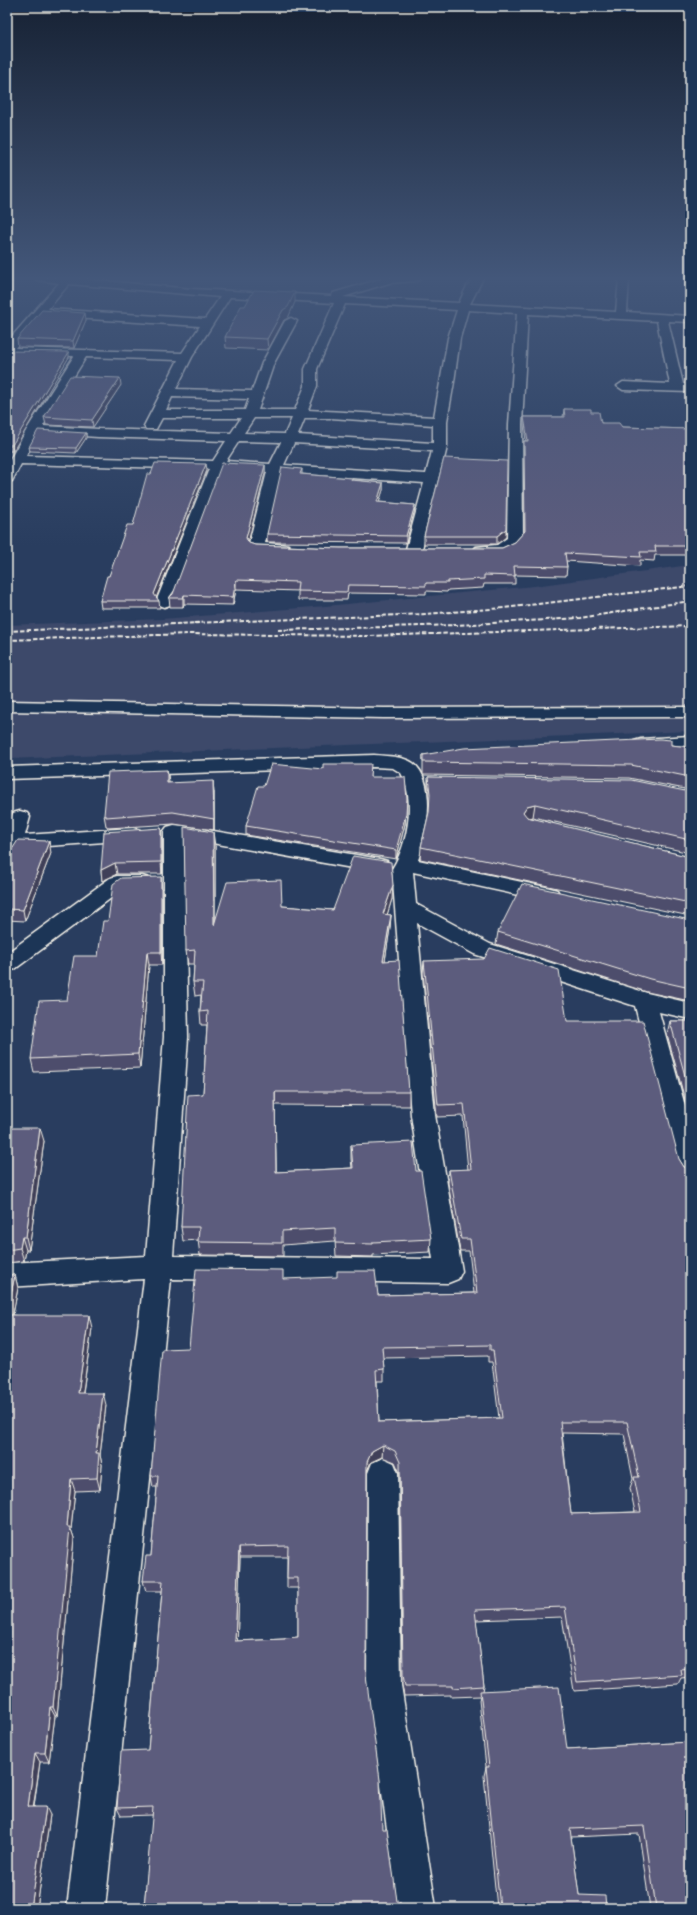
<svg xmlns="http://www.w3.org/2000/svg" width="697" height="1915" viewBox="0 0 697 1915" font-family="'Patrick Hand',sans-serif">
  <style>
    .built { fill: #3c496b }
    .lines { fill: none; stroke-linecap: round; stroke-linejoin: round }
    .minor-casing { stroke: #f4f1e8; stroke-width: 3 }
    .minor { fill: #1d3557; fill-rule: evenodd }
    .rail { stroke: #f4f1e8; stroke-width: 2; stroke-dasharray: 4.5 2; stroke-linecap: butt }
    .wall { fill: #4e4e6c; stroke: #f4f1e8; fill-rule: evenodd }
    .shaded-wall { fill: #404058; stroke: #f4f1e8 }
    .building { fill: #5b5b7d; stroke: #f4f1e8; fill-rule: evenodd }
  </style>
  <rect width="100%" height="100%" fill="#293d5f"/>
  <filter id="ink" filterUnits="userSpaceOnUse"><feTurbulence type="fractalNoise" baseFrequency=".025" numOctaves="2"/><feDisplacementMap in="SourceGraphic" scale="8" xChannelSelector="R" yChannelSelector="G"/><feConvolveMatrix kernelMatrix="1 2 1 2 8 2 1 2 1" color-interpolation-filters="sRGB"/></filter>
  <g filter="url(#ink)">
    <path class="built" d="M690,565V731L7,759V625L162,619L326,606L534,586Z"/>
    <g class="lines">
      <defs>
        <g id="minor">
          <path d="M7,278H16L7,284Z"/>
          <path d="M36,278H72L192,289L332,296L333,293L384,278H420L419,280L415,281L389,283L343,297L459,303L467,286L473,278H483L470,304L616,312L619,278H629L627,312L690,316V322L668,321L683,384H690V392L623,390L617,386L623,382L670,384L657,321L528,314L522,424L523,539L506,553H476L473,550L476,547L497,545L507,538L509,424L517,313L468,310L460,338L454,382L447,421V447L422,549L419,552H409L406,549L424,483L281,473L265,543L288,545L291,548L288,551C277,554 262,553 251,550L248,547L267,472L222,469L172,602L170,605L164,607L158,605L156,602L209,469L21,464L12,481L7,482V465L27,429L74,356L7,355V342L59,283L37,280ZM69,284L220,297L205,319L48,309ZM230,297L334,303L305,369V386L295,410H258L274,363L297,321L291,318L285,321L262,363L252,391L176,389L192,357ZM345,304L457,310L448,338L434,417L308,410L317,386V369ZM42,316L200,326L182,353L15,348ZM86,357L178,360L144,426L146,429H156L162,418H241L231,433L98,429L43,426ZM172,397L249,399L245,410H166ZM254,418H292L285,434L244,433ZM305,418H331L433,425V443L298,435ZM38,433L98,437L226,441L213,461L26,456ZM239,441L280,442H281L270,464L226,461ZM294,443L432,451L426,474L284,465Z"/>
          <path d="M7,701L384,708L690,707V717L384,718L7,711Z"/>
          <path d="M690,736V748L641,751L634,749L632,745L634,741L641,739Z"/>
          <path d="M374,755C386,756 403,756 413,763C437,781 427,836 418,860L550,888L557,890L560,895L557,900L550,902L413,872L416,904L490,944L647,993L690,1003V1019L659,1012L690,1124V1181L681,1178L677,1171L635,1006L474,954L417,923L435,1115L462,1271L458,1279L448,1283L171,1279L105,1908H67L144,1279L7,1287V1263L146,1256L164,1037V831L167,827L174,825L184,826L380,859L387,861L390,866L387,871L380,873L184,838L188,1037L173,1256L433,1259L411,1115L392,869C408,844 416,800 401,773L393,768L374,767L7,779V767Z"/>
          <path d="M20,811L27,813L30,817L25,835L133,828L140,830L143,834L140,838L133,840L20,848L14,858L7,859V828L13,813Z"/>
          <path d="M117,876H142L149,878L152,883L149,888L142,890H122L15,969L7,972V953L110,878Z"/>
          <path d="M383,1458L394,1463L398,1473L401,1685L436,1908H398L367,1685L368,1473L372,1463Z"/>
        </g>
      </defs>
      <use href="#minor" class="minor-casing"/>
      <use href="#minor" class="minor"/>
      <g class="rail">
        <path d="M194,623L426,614L504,608L690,586"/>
        <path d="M278,630L457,625L580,618L690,601"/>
        <path d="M7,631L199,623"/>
        <path d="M7,640L188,634L368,636L690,626"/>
      </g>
    </g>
    <g class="wall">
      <path d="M295,302L288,318L284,320L268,350L226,348L225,337Z"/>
      <path d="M86,320L74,348L18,347L17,339Z"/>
      <path d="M7,351L69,357L13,451H10L7,457Z"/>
      <path d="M121,385L93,427L46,425L44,417Z"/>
      <path d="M564,409L591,412L601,423L622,427L690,429V555H655L654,561L640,560V566L566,561L567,567L566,576L515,575V584H484L483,588L448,590L447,592L426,591V594L348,593L347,600H298V591L236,589L233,605L184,604L183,607H170L169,598L265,465V473L248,541L249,543L255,545L340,548H502L515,542L524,532V441H526L524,425V417H563Z"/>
      <path d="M86,433V438L76,453L30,451L29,447Z"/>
      <path d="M444,458L506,537L497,544H424V536Z"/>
      <path d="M302,469V474L352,478V480L383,483V490L379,502L415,505L414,513L406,543L267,542V534Z"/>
      <path d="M207,470L156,597L159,601L160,608H101L100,601L109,576L133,525L151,474Z"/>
      <path d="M671,745L690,747V790L629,778L423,775V755Z"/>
      <path d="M167,770L169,783L214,792V830L174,824L108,828L107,826H106L104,815Z"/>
      <path d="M370,777L407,799L405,824L396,859L246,835V826L264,786Z"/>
      <path d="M428,777L690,792V853L533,817L529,818L690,857V916L420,859L421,847L429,812V805L428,790Z"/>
      <path d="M161,828L162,840V874H117L102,881L101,870Z"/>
      <path d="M215,846V921L282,906L333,910L392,899L387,915H391L390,928L385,961L409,1092V1106L275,1105L276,1172L352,1168L351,1159V1145L416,1171L431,1239L430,1252L373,1255V1257L336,1256L335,1241L283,1245V1256L200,1255L198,1240L183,1241L181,1227L203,1094L207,1025H201L200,1012L201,995L195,996L193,982L194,964H188L186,951Z"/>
      <path d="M7,849L51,853L25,921L7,920Z"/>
      <path d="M162,891V965H149L140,1068L34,1072L31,1059L67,1000L98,956L108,921Z"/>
      <path d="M690,920V1001L647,992L496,944L498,932Z"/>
      <path d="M424,961L567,1021L679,1159L684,1167L690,1169V1677L681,1678L678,1684L574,1691L562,1617L476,1620L484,1686L483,1691L567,1749L690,1742V1908H650L639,1834L571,1837L579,1895L606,1908H497L484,1776L486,1767L479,1700L480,1696L451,1697V1695L404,1696L402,1685L400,1473L395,1462L382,1457L371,1462L367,1473L366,1676L144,1907L153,1815L121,1816L117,1808L148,1750L162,1591H146L143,1581L151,1556L157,1487H153L151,1476L189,1348L283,1279L378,1295L474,1293L469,1251H460L448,1183L449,1170H468L463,1116L437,1117L423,973ZM488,1356V1362H492L499,1418L379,1422L377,1381H384V1369L383,1358ZM562,1433L624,1434L633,1479L630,1488L635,1512L571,1514ZM240,1557H287V1588H298V1637L285,1639L237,1641Z"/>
      <path d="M670,1021H690V1118L667,1034Z"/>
      <path d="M7,1128L44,1141L29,1250H26L24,1261L7,1263Z"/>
      <path d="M7,1275H15L18,1288L13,1315L92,1328L83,1393L106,1405L100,1455L102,1465L100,1490L75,1491L71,1529L74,1538L57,1716H55L49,1762H40L34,1807L50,1815L37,1908H7L9,1642H7Z"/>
    </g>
    <g class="shaded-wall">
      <path d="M295,292V302L288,318L284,320L268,350L267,339L283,310Z"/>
      <path d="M85,313L86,320L74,348L73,341Z"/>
      <path d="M69,352V357L13,451L12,445Z"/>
      <path d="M120,378L121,385L93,427L92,420Z"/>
      <path d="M86,433V438L76,453V448Z"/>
      <path d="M9,445L10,451L7,457V449Z"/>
      <path d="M206,464L207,470L155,601L154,594Z"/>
      <path d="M265,465V473L247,547L246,538Z"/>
      <path d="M383,483V490L377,509V502Z"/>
      <path d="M415,505L414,513L406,543V536Z"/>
      <path d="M506,529V537L497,544V536Z"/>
      <path d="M236,580V589L233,605V597Z"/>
      <path d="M184,595V604L183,607V598Z"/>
      <path d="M167,770L169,781L168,794L167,783Z"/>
      <path d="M213,781L214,792V830V819Z"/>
      <path d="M407,799L405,824L396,859V850Z"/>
      <path d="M535,804L533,817L526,819L523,812L527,806Z"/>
      <path d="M161,828L162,840V874L161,862Z"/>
      <path d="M213,832L215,846V939L214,925Z"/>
      <path d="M49,841L51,853L25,921L23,910Z"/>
      <path d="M115,863L117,874L102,881L101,870Z"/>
      <path d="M161,877L162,891V965L161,952Z"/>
      <path d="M393,885L392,899L383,928V914Z"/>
      <path d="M391,915L390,928L383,974V961Z"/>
      <path d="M147,952L149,965L140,1068L138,1054Z"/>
      <path d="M275,1092V1105L276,1186V1172Z"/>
      <path d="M40,1128L44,1141L29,1250L26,1237Z"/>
      <path d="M22,1237L26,1250L24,1261L20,1248Z"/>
      <path d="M15,1275L18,1288L10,1328L7,1317V1312Z"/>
      <path d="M89,1315L92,1328L81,1405L78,1393Z"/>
      <path d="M103,1393L106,1405L100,1455L102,1465L100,1490L97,1478L96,1453Z"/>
      <path d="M383,1445L382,1457L371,1462L366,1473L367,1462L372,1451Z"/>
      <path d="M71,1479L75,1491L71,1529L74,1538L57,1716L53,1707L67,1527Z"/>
      <path d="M239,1547L240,1557L237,1650L235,1641Z"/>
      <path d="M50,1707L55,1716L49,1762L45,1753Z"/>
      <path d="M35,1753L40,1762L32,1816L28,1807Z"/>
      <path d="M46,1807L50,1815L37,1908H31Z"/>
    </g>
    <g class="building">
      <path d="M254,290L295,292L288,307L283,310L267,339L225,337L241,306H245Z"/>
      <path d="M42,310L85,313L73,341L17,339Z"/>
      <path d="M7,351L69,352L12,445H9L7,449Z"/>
      <path d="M70,376L120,378L92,420L44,417Z"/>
      <path d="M564,409H591V412H599L601,423H619L622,427L690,429V546H655L656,552H640L641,557L565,553L567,567L514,566L515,576L484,575V579L448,581V583H426V586L348,585L347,592L297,591L298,582L236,580L233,597L184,595L183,598H169L173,594L222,463L265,465L246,538L249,543L255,545L340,548H502L515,542L525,531L524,441H528L524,417H565Z"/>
      <path d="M38,430L86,433L76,448L29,447Z"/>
      <path d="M444,458L507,461L506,529L497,536H424Z"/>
      <path d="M155,463L206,464L154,594L159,601H100L107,576H109L127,525H133L147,474H151Z"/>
      <path d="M282,467L302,469L300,474L352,478L351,480L383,483L377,502L415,505L406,536L267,534Z"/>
      <path d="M660,739L671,740V745L690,747V777L631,765L423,762V755L464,748Z"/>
      <path d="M271,764L323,769V764H371L370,777H405L407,799L406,814L396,850L246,826L258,786H264Z"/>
      <path d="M167,770V783L213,781L214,819L173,812L106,817V815H104L108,772Z"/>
      <path d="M428,777L631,780L690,792V840L535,804L527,806L523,812L527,817L690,857V903L421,847L429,812L430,794Z"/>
      <path d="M184,827L213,832L214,925L227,882L281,880L282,906L333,910L353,856L391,862L393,885L383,914L391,915L383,961L399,960L409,1092H275L276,1172L353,1168L351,1145L413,1142L416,1171H421L431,1239L373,1242V1244L335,1243V1228L282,1231V1243L198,1242L199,1227H181L188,1095L203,1094L208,1011L200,1012L203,982H193L195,950L186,951Z"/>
      <path d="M161,828V862L115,863L101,870L104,832Z"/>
      <path d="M18,840L49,841L23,910L7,909V849L13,848Z"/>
      <path d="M161,877V952H147L138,1054L31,1059L39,1001L67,1000L74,956H98L103,921H108L113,884L121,878Z"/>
      <path d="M522,884L690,920V988L650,979L498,932Z"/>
      <path d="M490,948L559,970L567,1021H643L679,1159L684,1167L690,1169V1668L681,1669L682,1675L577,1682L565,1607L475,1610L484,1686L453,1688V1686H405L403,1675L400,1462L395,1451L383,1445L372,1451L367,1462L366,1676L380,1780L382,1829H387L397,1901L400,1902V1908H128V1907H144L153,1807L117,1808L121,1751L148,1750L163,1581H143L146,1556H151L158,1476H151L162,1349L189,1348L196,1269L283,1270V1279L337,1277V1271H375L378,1295L477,1293L470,1239H461L449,1170L471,1169L464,1104L438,1105L424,961L484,959ZM490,1345V1350H493L502,1418L379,1422L376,1370L384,1369L382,1347ZM560,1422H627L639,1477H634L641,1512L571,1514ZM288,1546L287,1578H298V1637L285,1638V1639L235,1641L239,1547Z"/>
      <path d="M670,1021H690V1094Z"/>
      <path d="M7,1128H40L26,1237H22L20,1248L7,1250Z"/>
      <path d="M7,1275H15L7,1312Z"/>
      <path d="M7,1315H89L78,1393H103L96,1453H99L97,1478L71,1479L67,1527H70L53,1707H50L45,1753H35L28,1807H46L31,1908H7V1659L10,1632H7Z"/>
      <path d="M559,1687L567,1749L690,1742V1908H656L644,1826L570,1829L579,1895L605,1896L606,1908H500L486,1767H489L480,1691Z"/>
    </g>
  </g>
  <linearGradient id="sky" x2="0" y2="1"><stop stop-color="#172234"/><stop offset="0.51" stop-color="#43577a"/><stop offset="1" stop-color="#43577a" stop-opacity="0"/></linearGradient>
  <rect width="697" height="546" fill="url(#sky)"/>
  <rect width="697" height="1915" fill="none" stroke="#1d3557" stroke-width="24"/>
  <rect x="12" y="12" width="673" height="1891" fill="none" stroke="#f4f1e8" stroke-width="1.5" filter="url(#ink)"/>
</svg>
